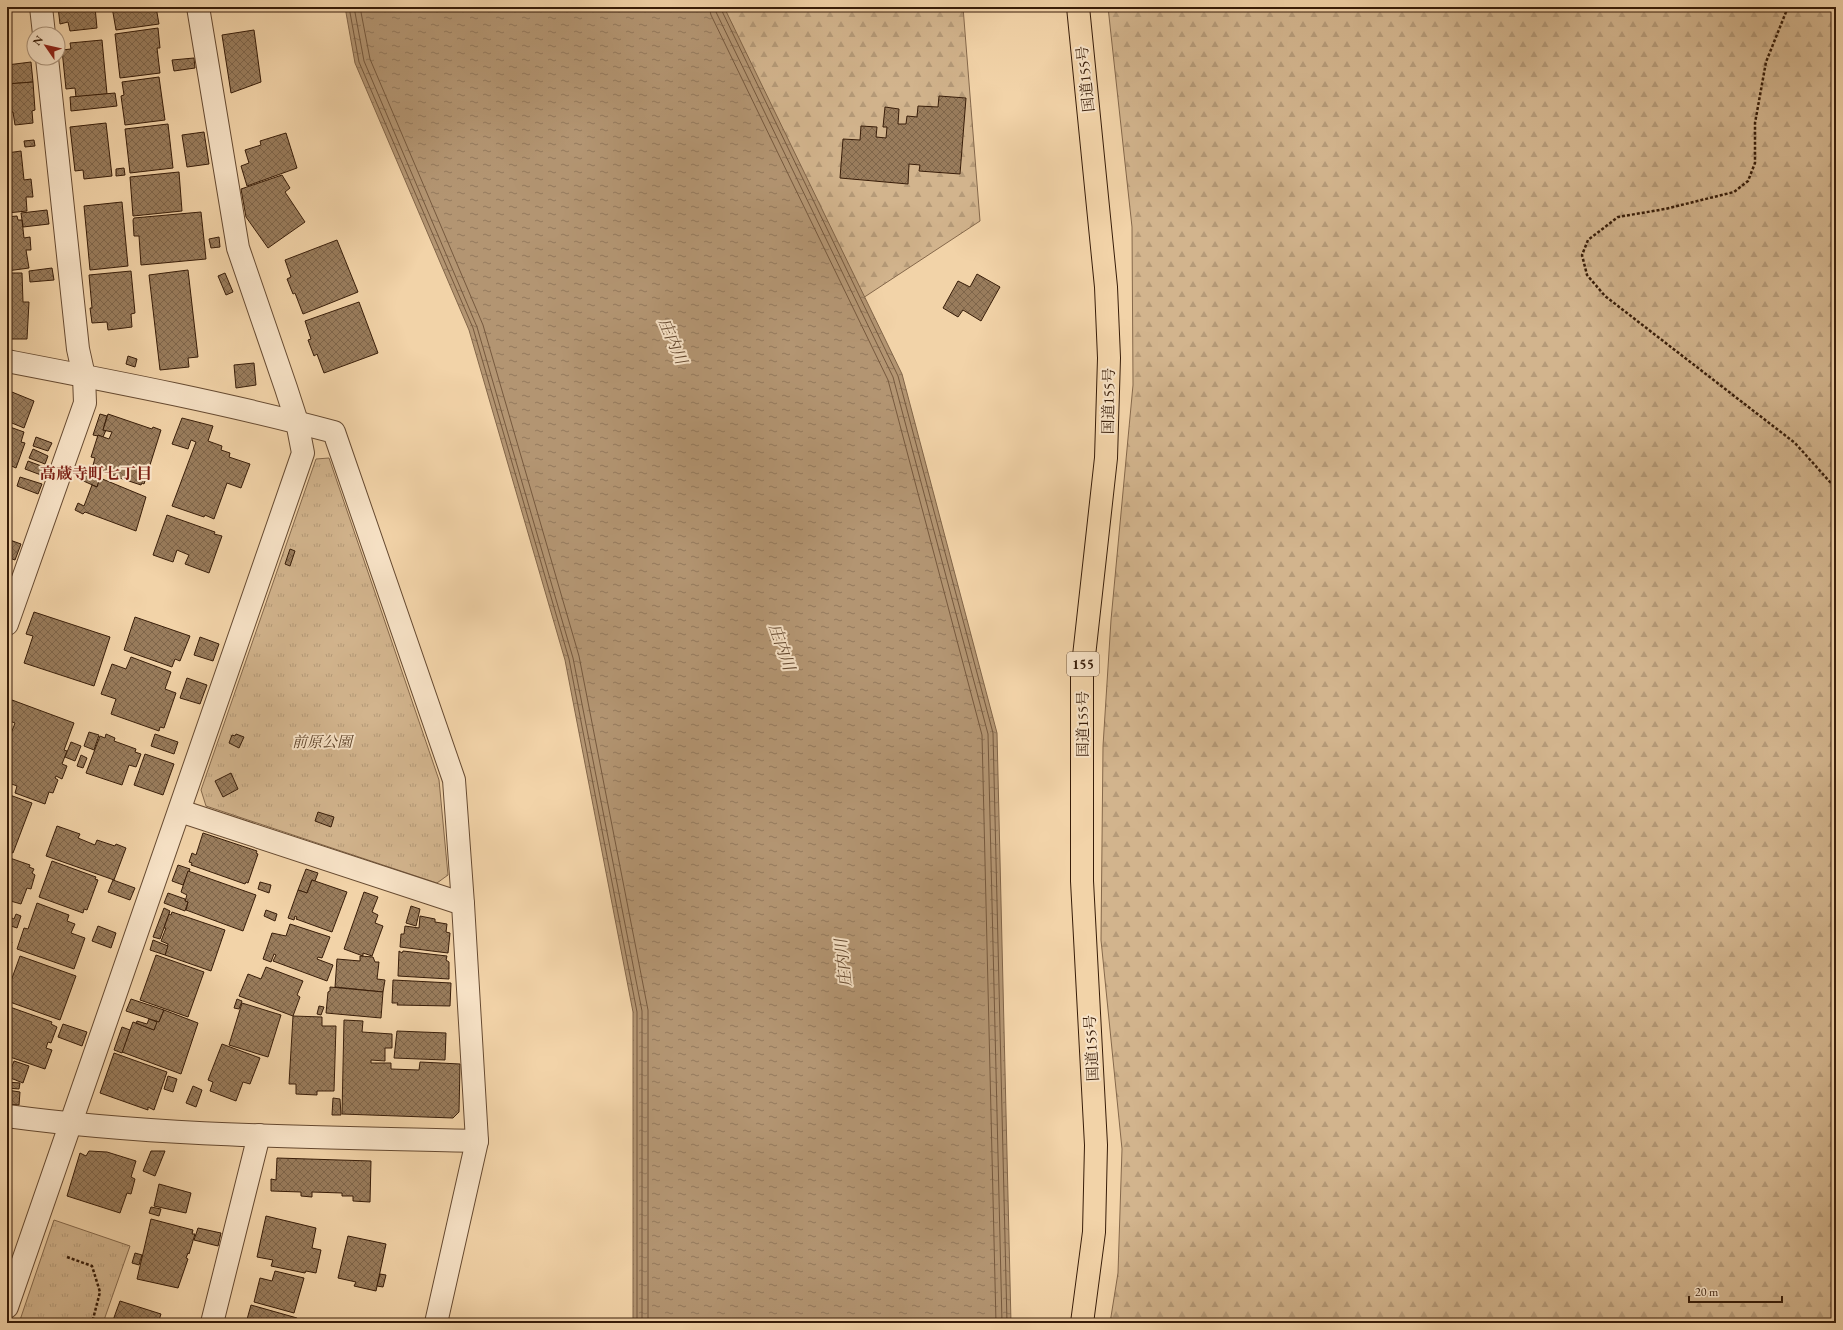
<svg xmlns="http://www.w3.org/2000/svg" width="1843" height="1330" viewBox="0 0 1843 1330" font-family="'EB Garamond','Noto Serif JP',serif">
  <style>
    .forest { fill: url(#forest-firs); stroke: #85684b }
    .park { fill: url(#park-tufts); stroke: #85684b }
    .water { fill: url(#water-ripples); stroke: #826548 }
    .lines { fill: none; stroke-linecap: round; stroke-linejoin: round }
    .shore { stroke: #76593e; stroke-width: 1 }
    .building { fill: url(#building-cross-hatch); stroke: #381d09 }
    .street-casing { stroke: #664a31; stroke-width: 24 }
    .highway-casing { stroke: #381d09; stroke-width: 24 }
    .path { stroke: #381d09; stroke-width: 2.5; stroke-dasharray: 3 2; stroke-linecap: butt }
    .street { stroke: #f7e2c6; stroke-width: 22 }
    .highway { stroke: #f2d3a8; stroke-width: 22 }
    .labels { text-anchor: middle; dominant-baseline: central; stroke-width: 4; stroke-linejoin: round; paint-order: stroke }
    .shield { fill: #f7e2c6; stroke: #715842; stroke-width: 1 }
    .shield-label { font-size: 14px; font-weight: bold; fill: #381d09 }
    .street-label { font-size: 15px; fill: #381d09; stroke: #f7e2c6 }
    .park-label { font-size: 15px; font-style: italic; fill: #5e432a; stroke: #f7e2c6 }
    .water-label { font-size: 16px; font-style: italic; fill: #63472e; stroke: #f7e2c6 }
    .neighbourhood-label { font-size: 16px; font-weight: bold; fill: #7a1f14; stroke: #f7e2c6 }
  </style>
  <defs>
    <pattern id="forest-firs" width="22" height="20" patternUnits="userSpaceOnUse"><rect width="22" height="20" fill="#d2b48d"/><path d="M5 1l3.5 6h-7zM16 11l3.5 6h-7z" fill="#b59a78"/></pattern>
    <pattern id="park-tufts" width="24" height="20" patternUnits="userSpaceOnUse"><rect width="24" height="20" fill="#d2b48d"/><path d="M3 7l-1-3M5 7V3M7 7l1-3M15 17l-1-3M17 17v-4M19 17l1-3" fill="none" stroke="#b59a78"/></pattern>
    <pattern id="water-ripples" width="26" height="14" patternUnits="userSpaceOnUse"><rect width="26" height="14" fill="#b39572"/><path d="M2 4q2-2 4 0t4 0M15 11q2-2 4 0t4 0" fill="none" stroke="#93795c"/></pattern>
    <pattern id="building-cross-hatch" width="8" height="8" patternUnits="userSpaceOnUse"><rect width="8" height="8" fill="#997c5c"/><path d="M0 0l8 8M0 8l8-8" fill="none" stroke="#7e654a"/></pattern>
  </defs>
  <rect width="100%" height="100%" fill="#f2d3a8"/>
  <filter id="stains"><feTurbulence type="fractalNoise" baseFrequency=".005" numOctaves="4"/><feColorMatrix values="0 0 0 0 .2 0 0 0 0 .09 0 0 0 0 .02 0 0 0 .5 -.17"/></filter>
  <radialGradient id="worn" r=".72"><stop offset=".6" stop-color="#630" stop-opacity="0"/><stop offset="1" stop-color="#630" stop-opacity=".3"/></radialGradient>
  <g class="forest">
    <path d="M501,7H963L980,221L828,321Z"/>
    <path d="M1108,7H1836V1323H1110L1118,1273L1122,1149L1101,940L1103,746L1111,620L1133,385L1132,227Z"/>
  </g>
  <g class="park">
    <path d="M329,458L439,780L448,875L437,883L206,806L201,790L316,459Z"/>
    <path d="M54,1220L130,1246L103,1323H19Z"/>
  </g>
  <path class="water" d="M345,7H724L902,374L997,733L1011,1323H633V1012L565,660L469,330L355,63Z"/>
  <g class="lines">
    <g class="shore">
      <path d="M349,7L359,62L473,328L569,659L637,1012V1323"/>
      <path d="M354,7L364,61L477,327L573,658L642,1011V1323"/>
      <path d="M360,7L370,59L483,325L579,656L648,1010V1323"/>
      <path d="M709,7L711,15L888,380L982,735L996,1323"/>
      <path d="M715,7L716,12L893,377L988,734L1002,1323"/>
      <path d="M720,7L898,376L993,733L1007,1323"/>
    </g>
  </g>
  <g class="building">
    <path d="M58,7H95L97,28L70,31L68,22L60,24Z"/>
    <path d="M112,7H156L159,24L116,30Z"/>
    <path d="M158,28L160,48H157L160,73L120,78L115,34Z"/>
    <path d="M254,30L261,82L231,93L222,35Z"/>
    <path d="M102,40L107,94L76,97L75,88L66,89L62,50L71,49L70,43Z"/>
    <path d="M194,58L195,68L174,71L172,60Z"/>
    <path d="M31,62L33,82L7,84V65Z"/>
    <path d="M159,77L165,120L125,125L121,96L124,95L122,82Z"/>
    <path d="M33,82L35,110L32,111L33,123L15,125L13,112H7V84Z"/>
    <path d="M115,93L117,106L71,111L70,97Z"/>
    <path d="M939,96L966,98L960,174L919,171L920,165L909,164L908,184L840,178L843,139L860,140L861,126L877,127L876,137L886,138L887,127H883L885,107L899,109L898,124H906L907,116L917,117L918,106L938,107Z"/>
    <path d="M106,123L112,176L84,179L83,170L75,171L70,127Z"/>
    <path d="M168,124L173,168L130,173L125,129Z"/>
    <path d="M204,132L209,164L187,167L182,135Z"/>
    <path d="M286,133L297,168L247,186L241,166L249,163L245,150L261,145L260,141Z"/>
    <path d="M34,140L35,146L25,147L24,141Z"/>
    <path d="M21,151L24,180L31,179L33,197H26L27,211L7,213V153Z"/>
    <path d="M124,168L125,175L116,176V169Z"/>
    <path d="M179,172L182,211L133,216L130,177Z"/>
    <path d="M282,175L290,188L285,192L305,222L268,248L246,217L241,189Z"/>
    <path d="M122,202L128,266L90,270L84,206Z"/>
    <path d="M47,210L49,224L23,227L21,213Z"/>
    <path d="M201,212L206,259L141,265L139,236H134L133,220L134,218Z"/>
    <path d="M17,216L18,220H22L24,238L30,237L31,250H26L29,268L7,271V217Z"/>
    <path d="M219,237L220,247L211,248L209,239Z"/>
    <path d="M337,240L358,292L303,314L295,293L293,294L287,279L291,277L285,260Z"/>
    <path d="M52,268L54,280L30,282L29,271Z"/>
    <path d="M188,270L198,357L188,358L189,367L160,370L149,275Z"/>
    <path d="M131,271L135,313L131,314L132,327L108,330L107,322L92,323L90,308H92L89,275Z"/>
    <path d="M7,273H22L23,302H29L27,339H7Z"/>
    <path d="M225,273L233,292L226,295L218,276Z"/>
    <path d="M977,274L1000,287L981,321L963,310L958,317L943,308L958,281L970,287Z"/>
    <path d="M359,302L378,353L324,373L317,354L314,356L308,340L311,339L305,321Z"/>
    <path d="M128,356L137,359L135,367L126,364Z"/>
    <path d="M254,363L256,385L236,388L234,365Z"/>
    <path d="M7,390L34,401L24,428L7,421Z"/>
    <path d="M100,414L107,416L103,430H106L103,437L93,435Z"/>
    <path d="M108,414L152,429L153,427L161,430L144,484L142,483L141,485L92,469L95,458L91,457L98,435L109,439L112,432L103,430Z"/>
    <path d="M182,418L213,426L208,441L222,446L221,450L230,453L229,457L250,464L241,488L227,483L214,519L205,515L204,517L172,506L196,442L191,440L188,449L172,444Z"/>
    <path d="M7,426L24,432L21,442L25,443L16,468L7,464Z"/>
    <path d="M36,437L52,443L48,451L33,446Z"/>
    <path d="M33,449L48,456L45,464L29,458Z"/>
    <path d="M28,461L44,467L41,475L25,469Z"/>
    <path d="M83,469L101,476L97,487L79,479Z"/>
    <path d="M20,477L42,484L38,494L17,486Z"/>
    <path d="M100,478L146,497L136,531L85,512L83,514L75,510L78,503L84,506L92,485L97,487Z"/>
    <path d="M167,515L215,532L214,534L222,536L209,573L185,564L189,555L177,550L173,562L153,555Z"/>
    <path d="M7,539L21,544L15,560L7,557Z"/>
    <path d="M290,549L295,551L290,566L285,564Z"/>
    <path d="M34,612L110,637L94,686L24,663L33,636L26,634Z"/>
    <path d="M135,617L190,636L180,661L175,659L172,667L124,650Z"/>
    <path d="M200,637L219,644L213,661L194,655Z"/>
    <path d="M131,657L171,672L165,689L176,693L164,728L160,727L159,731L111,714L116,699L101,694L112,664L126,669Z"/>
    <path d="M187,678L207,685L200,704L180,698Z"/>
    <path d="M12,700L74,723L64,750L67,751L62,764L67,766L62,779L56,776L55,778L58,780L53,793L49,792L45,804L15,793L17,786L9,783L7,788V760L11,752L7,751V744L15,723L7,720V713Z"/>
    <path d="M89,732L99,735L94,750L84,746Z"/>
    <path d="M106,734L115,738L114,741L136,749L135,752L141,754L136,767L129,765L122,785L86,773L100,736L105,738Z"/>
    <path d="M155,734L178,742L174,754L151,746Z"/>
    <path d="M236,734L244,737L239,748L229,743L232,735L235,736Z"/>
    <path d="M71,742L81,746L75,761L65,757Z"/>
    <path d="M145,754L174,764L163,795L134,785Z"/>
    <path d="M81,755L87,758L83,768L77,766Z"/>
    <path d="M231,773L238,789L223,797L215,781Z"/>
    <path d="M7,794L32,803L13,853L7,851Z"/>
    <path d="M318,812L334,817L331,827L315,821Z"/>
    <path d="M57,826L80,834L78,838L95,845L97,840L115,846L116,844L126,848L114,880L46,856Z"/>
    <path d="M203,833L257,851L256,853L258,854L248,883L246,882L245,884L191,865L192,863L189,862L192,853L196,855Z"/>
    <path d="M7,857L30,865L29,867L34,869L32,873L35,875L31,889L27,888L21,904L7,900Z"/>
    <path d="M52,861L96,877L95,879L98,880L87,910L84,909L83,913L39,897Z"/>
    <path d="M178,865L190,869L183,885L172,881Z"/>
    <path d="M306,869L318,873L315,881L312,880L307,893L298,890Z"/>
    <path d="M188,871L256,895L243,931L186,910L188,902L185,901L187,895L181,892Z"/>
    <path d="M113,880L135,888L130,900L108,892Z"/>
    <path d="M312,880L347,892L332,932L296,919L297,917L295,916L294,920L288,918L298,890L307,893Z"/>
    <path d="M260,882L271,885L269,893L258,889Z"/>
    <path d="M364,892L378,897L372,912L378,915L375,923L383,926L372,956L363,953V956L344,949Z"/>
    <path d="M168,893L185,899V901L188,902L185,911L164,903Z"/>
    <path d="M37,903L69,915L67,921L75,924L71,933L85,938L74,969L17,949L24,928L28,929Z"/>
    <path d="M411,906L420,909L416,926L406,923Z"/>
    <path d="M164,908L170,911L160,939L153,937Z"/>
    <path d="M266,910L277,914L275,921L264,916Z"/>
    <path d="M172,912L225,930L211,971L165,955L168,944L161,941L166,928H164L169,914L171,915Z"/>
    <path d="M16,914L21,916L17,928L11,926L7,938V916L14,919Z"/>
    <path d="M420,916L435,919V922L447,924L446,932L450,933L448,953L400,947L401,934H404L405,926L419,928Z"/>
    <path d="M290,924L330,937L322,958L318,957L317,959L333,965L327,981L273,961L276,955L274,954L271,962L263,959L272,933L286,936Z"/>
    <path d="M98,926L116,933L111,948L92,941Z"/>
    <path d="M7,940L12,942L7,955Z"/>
    <path d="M153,940L168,946L165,955L150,950Z"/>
    <path d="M399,951L402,953L403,951L447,956L446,960L449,962V979L398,976Z"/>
    <path d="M156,955L204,972L188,1017L140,1000Z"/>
    <path d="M20,956L76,976L60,1020L7,1001V992Z"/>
    <path d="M360,956L373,957L375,962H379L377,979L385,980L383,992L335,987L337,959L360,961Z"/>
    <path d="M266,967L303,981L297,995L300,997L293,1016L239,996L248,974L261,979Z"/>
    <path d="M393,980L451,983L450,1006L397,1005L398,1003H392Z"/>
    <path d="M330,987L383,992L381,1018L326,1013L328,992L330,991Z"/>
    <path d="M131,999L164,1010L159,1022L126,1011Z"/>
    <path d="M237,999L242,1001L239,1009L234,1008Z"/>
    <path d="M242,1003L281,1015L268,1057L229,1045Z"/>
    <path d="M7,1006L52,1022L51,1024L57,1027L51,1043L48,1042L46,1048L52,1050L45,1069L7,1056Z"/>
    <path d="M319,1006L324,1007L321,1015L317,1014Z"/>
    <path d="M164,1010L198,1023L181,1074L122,1052L133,1022L154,1030L156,1021L159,1022Z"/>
    <path d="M293,1016L322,1017V1026H336L334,1091H317V1095L296,1094V1084H289Z"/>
    <path d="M149,1019L157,1022L154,1030L136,1023L137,1021L147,1024Z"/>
    <path d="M344,1020L363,1021L362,1032L392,1034V1048H385V1061L371,1060V1063H391V1069L419,1070L420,1062L460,1064L459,1112L453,1118L342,1114Z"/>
    <path d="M63,1024L87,1032L82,1046L58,1037Z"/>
    <path d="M122,1027L130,1030L122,1053L114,1050Z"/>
    <path d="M397,1031L446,1033L445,1060L394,1058Z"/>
    <path d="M222,1044L260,1058L250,1084L243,1082L236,1101L210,1091L213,1082L208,1080Z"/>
    <path d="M114,1053L167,1072L154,1110L148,1107V1110L100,1093Z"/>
    <path d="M14,1061L29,1066L23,1083L8,1077Z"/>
    <path d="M168,1076L177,1079L173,1092L164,1089Z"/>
    <path d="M7,1082L20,1083L19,1089L7,1088Z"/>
    <path d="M193,1086L202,1090L196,1107L186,1103Z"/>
    <path d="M7,1090L20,1092L19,1105L7,1104Z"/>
    <path d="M333,1098L340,1099L341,1115H332Z"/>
    <path d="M89,1151L107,1152L136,1161L131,1177L135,1179L131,1194L127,1193L120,1213L67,1196L80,1153L86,1156Z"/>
    <path d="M151,1151H165L155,1176L143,1171Z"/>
    <path d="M277,1158L371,1161L370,1202L353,1201V1196H342V1193L312,1192V1197L301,1196V1192L271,1191V1179L276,1180Z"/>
    <path d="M159,1184L191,1193L186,1213L154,1206Z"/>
    <path d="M151,1207L161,1209L159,1216L149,1213Z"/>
    <path d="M266,1216L316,1228L312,1248L321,1250L316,1273L306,1271L305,1273L271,1266L273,1260L257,1257Z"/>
    <path d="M151,1219L193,1230L192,1234H195L189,1254L188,1253L186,1258L188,1259L178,1288L137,1279Z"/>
    <path d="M198,1228L221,1233L218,1246L194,1240Z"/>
    <path d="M348,1236L386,1244L376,1291L354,1286L356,1282L338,1278Z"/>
    <path d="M7,1249L11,1250L7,1261Z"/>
    <path d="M135,1253L142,1255L139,1265L132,1263Z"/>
    <path d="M275,1271L304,1278L294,1313L254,1302L260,1278L272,1281Z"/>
    <path d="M380,1274L386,1275L383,1287L377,1286Z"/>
    <path d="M120,1301L161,1314L158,1323H112Z"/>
    <path d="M251,1305L297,1318L296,1323H246Z"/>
  </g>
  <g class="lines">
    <defs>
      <g id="street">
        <path d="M41,7L44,34"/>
        <path d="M7,361C116,382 226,403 334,432L454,780L463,904"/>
        <path d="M7,624L85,403L84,376L78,349L47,58"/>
        <path d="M180,811L463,904L477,1141L436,1323"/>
        <path d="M7,1116C162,1137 320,1137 477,1141"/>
        <path d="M7,1307L303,453L297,422L286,388L238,248L198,7"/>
        <path d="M212,1323L259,1135"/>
      </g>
      <path id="highway" d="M1078,7L1106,287L1109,358L1106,458L1082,674V881L1096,1145L1094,1232L1082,1323"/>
    </defs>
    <use href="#street" class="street-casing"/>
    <use href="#highway" class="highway-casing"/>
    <g class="path">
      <path d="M1788,7L1766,62L1755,123V163L1748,181L1734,192L1665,209L1618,217L1588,240L1582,255L1587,275L1605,296L1795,443L1830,482L1836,486"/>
      <path d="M67,1257L92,1266L100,1292L92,1323"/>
    </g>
    <use href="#street" class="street"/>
    <use href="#highway" class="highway"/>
  </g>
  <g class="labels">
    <rect class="shield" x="1067" y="652" width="32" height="24" rx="3"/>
    <g class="shield-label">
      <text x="1083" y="664">155</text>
    </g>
    <g class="street-label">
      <text transform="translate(1085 79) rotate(-96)">国道155号</text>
      <text transform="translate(1108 401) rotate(-89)">国道155号</text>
      <text transform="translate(1082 724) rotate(-90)">国道155号</text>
      <text transform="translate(1091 1048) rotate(-93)">国道155号</text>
    </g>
    <g class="park-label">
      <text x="322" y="741">前原公園</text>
    </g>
    <g class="water-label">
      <text transform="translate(673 341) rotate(67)">庄内川</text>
      <text transform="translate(782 647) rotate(71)">庄内川</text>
      <text transform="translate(843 963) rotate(-96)">庄内川</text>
    </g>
    <g class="neighbourhood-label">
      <text x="96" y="473">高蔵寺町七丁目</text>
    </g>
  </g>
  <rect width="1843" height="1330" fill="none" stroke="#f2d3a8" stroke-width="24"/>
  <rect x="8" y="8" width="1827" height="1314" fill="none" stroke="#381d09" stroke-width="2"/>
  <rect x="12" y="12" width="1819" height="1306" fill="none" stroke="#381d09"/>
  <g transform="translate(46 46) rotate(304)"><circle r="19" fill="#f7e2c6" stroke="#ab937a"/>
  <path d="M0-3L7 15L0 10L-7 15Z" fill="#8f2418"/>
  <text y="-6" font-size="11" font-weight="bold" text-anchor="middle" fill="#381d09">N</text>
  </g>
  <path d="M1689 1296v6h93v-6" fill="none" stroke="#381d09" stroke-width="2"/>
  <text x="1695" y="1296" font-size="12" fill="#381d09" stroke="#f7e2c6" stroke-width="3" paint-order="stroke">20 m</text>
  <rect width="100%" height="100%" filter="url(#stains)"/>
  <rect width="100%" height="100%" fill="url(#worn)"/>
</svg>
